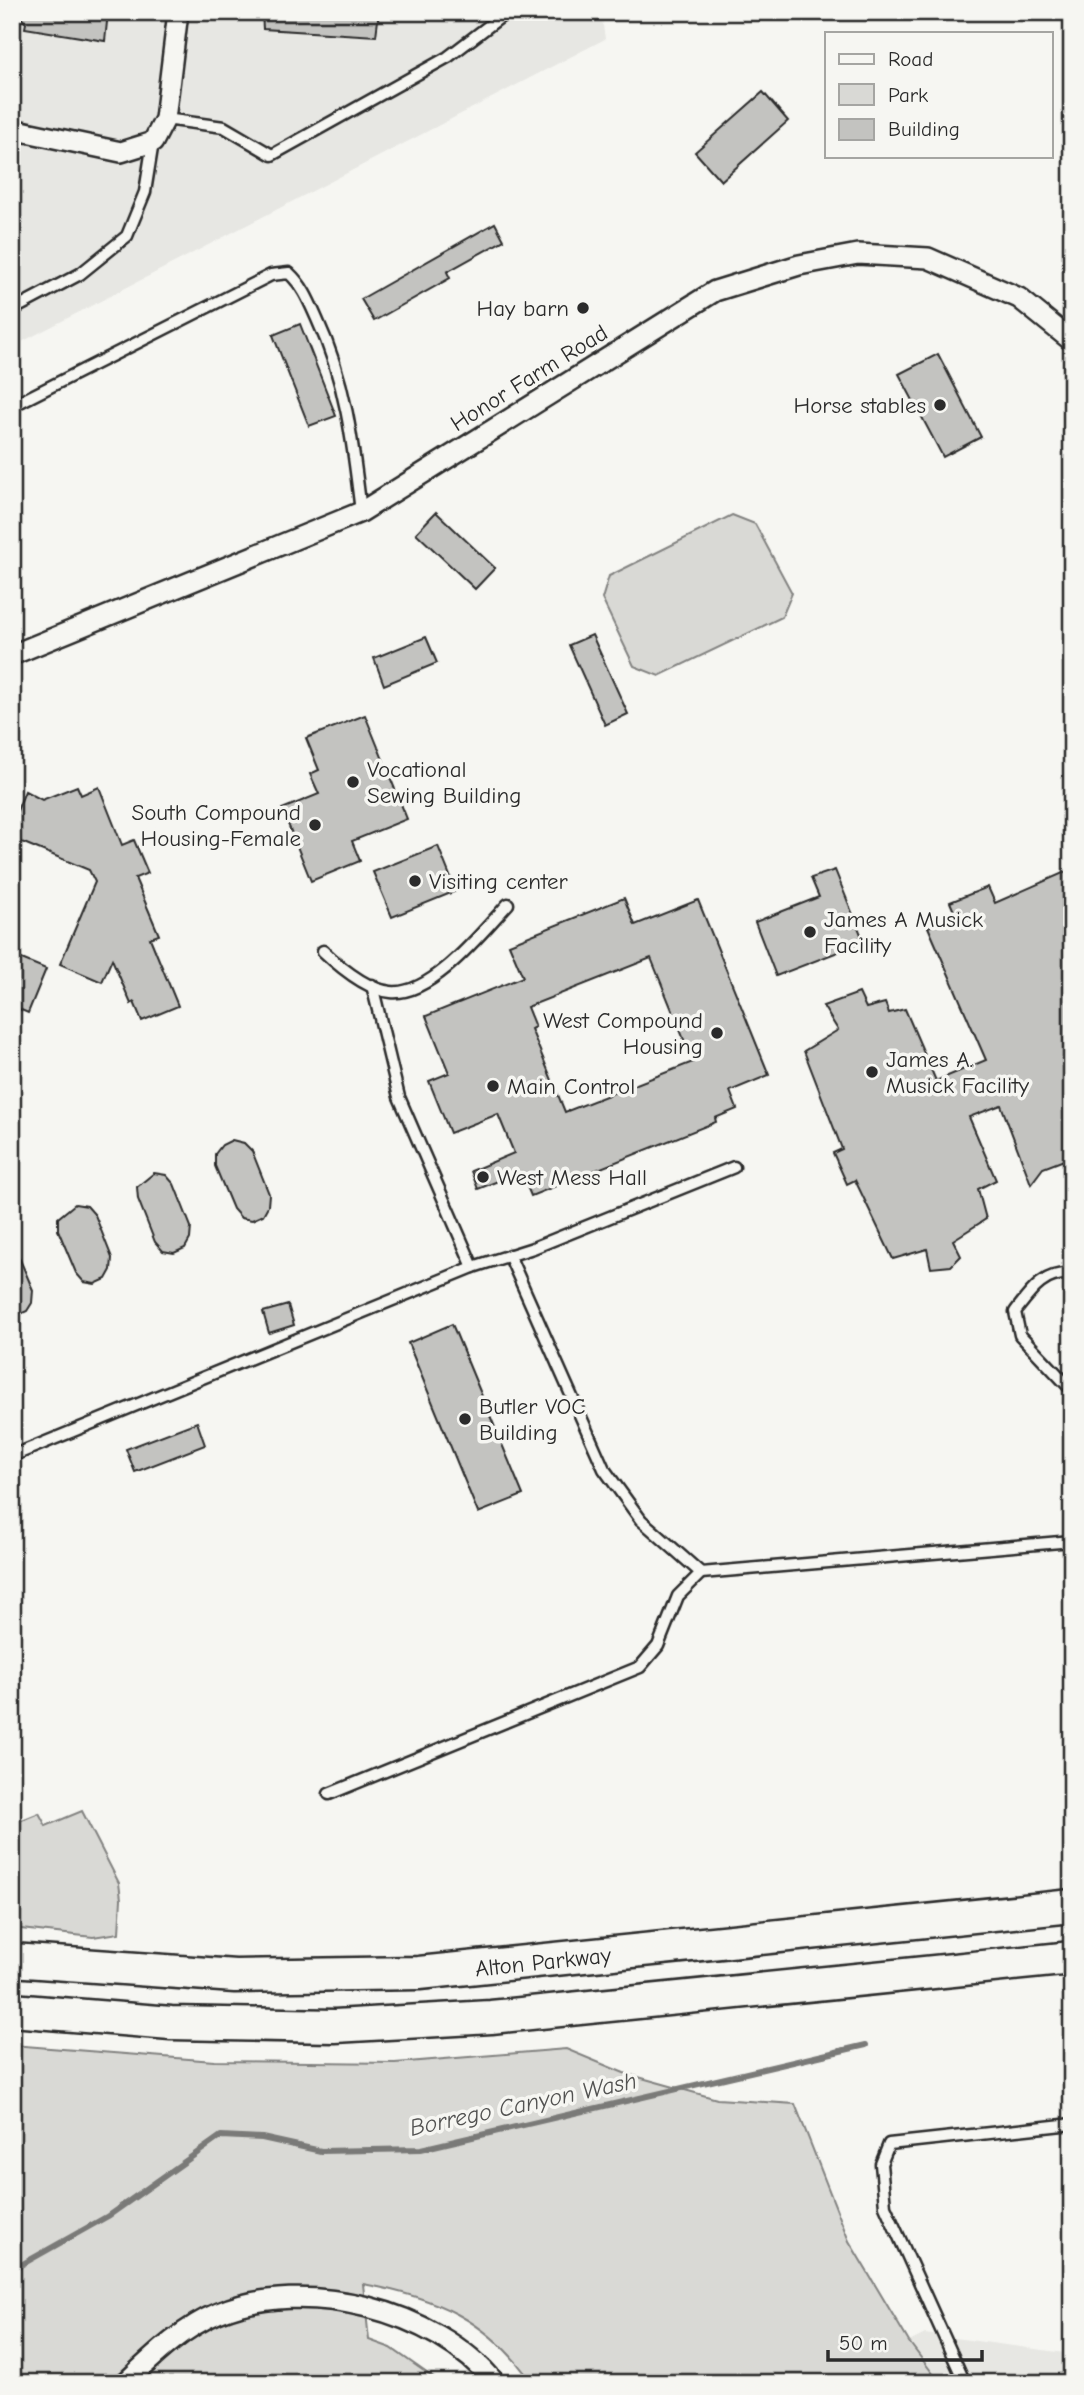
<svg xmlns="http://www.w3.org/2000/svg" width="1084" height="2395" viewBox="0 0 1084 2395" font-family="'Comic Neue',sans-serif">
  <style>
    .built { fill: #e7e7e3 }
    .green { fill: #d9d9d5; stroke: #828280; stroke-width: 2 }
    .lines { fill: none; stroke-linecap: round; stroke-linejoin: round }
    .stream { stroke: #7a7a78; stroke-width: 6 }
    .building { fill: #c3c3c0; stroke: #2b2b2b; stroke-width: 2; fill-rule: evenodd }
    .lane-casing { stroke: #2b2b2b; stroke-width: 15 }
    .street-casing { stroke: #2b2b2b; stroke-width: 24 }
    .primary-casing { stroke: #2b2b2b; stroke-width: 37 }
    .lane { stroke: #f6f6f2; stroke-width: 10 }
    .street { stroke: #f6f6f2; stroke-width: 19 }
    .primary { stroke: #f6f6f2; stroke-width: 32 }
    .poi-dot { fill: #2b2b2b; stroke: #f6f6f2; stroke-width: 2.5 }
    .labels { text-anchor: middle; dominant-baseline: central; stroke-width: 7; stroke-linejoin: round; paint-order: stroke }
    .poi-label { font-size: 23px; fill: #2b2b2b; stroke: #f6f6f2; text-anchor: start }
    .street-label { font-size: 23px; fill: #2b2b2b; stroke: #f6f6f2 }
    .water-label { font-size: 24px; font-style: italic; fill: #525251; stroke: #f6f6f2 }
  </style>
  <rect width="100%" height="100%" fill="#f6f6f2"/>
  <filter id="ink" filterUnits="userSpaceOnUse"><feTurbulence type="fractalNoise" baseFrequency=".0143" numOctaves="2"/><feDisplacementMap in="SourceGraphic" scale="14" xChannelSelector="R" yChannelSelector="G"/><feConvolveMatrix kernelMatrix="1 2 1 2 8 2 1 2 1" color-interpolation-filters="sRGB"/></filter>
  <g filter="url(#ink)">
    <g class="built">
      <path d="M12,12H601L605,39L12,347Z"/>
      <path d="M925,2334L1072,2354V2383H940L909,2342Z"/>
    </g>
    <g class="green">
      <path d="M732,515L755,524L792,593L782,617L659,676L634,666L602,599L609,576Z"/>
      <path d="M82,1811L119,1883L121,1899L119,1933L93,1937L12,1928V1824L39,1813L46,1826Z"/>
      <path d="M12,2045L214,2061L395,2063L566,2049L624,2073L717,2099L795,2104L849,2241L909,2342L940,2383H532C489,2320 435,2297 363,2284L369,2340L391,2348L441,2383H12Z"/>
    </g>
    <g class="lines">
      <path class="stream" d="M12,2270L108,2216L221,2136L262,2138L321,2151L421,2149L866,2045"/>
    </g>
    <g class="building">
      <path d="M16,12H108L105,41L25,28L26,23Z"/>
      <path d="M262,12H379L376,36L263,29Z"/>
      <path d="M763,92L788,121L721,181L695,152Z"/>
      <path d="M495,223L504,240L447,272L450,278L374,321L361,299Z"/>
      <path d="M300,324L336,416L309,426L273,335Z"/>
      <path d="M938,354L981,437L943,457L899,374Z"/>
      <path d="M436,512L495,568L475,589L416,533Z"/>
      <path d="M592,635L628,714L605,725L569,645Z"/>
      <path d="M426,637L437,663L384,685L374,658Z"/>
      <path d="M365,715L407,819L352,841L360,861L311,881L282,809L319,794L310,774L319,770L306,738Z"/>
      <path d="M77,786L81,795L99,787L122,845L134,840L148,873L135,878L159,935L150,938L178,1006L142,1021L134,1002L131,1004L112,959L102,982L60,964L95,882L89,870L12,838V823L25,791L42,800Z"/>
      <path d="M438,846L456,891L392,917L373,872Z"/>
      <path d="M1072,869V1157L1043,1168L1031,1184L1001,1105L969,1117L996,1180L978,1189L986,1219L953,1240L961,1256L951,1266L931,1268L927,1249L893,1259L855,1180L847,1184L833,1153L842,1149L804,1051L838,1030L823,1006L859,993L866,1008L885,1003L889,1013L905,1009L936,1081L986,1060L928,927L956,916L950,902L988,887L995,903Z"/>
      <path d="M835,870L864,942L776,976L755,922L819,897L811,878Z"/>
      <path d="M624,898L635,925L698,900L769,1075L730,1091L737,1109L715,1118L716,1122L531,1196L521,1172L478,1189L471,1171L514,1153L498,1114L450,1133L429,1081L449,1073L426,1016L523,977L509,944ZM651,958L693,1062L565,1112L531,1029L535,1027L527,1007Z"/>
      <path d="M12,955L46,969L28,1013L12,1006Z"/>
      <path d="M232,1140L244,1143L252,1151L269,1194L268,1206L263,1215L252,1220L241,1218L233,1209L215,1166V1154L222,1145Z"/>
      <path d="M154,1173L166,1175L174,1184L191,1227L190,1239L185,1248L174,1253L163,1251L155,1242L138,1199L137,1187Z"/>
      <path d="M75,1204L87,1206L95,1215L112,1258L111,1270L106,1279L95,1284L84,1282L76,1273L58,1230V1218Z"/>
      <path d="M12,1241L33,1290L32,1303L27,1311L12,1318Z"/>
      <path d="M288,1305L294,1325L269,1333L263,1312Z"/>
      <path d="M452,1324L523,1495L478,1513L408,1343Z"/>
      <path d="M197,1422L205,1445L135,1472L126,1449Z"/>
    </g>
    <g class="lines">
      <defs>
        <g id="lane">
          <path d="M165,119L224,127L272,155L448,57L507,12"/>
          <path d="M12,310L80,274L127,236L145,192L153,142"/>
          <path d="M12,406L271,275L289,273C303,286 309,301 317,319C346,381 353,444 361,512"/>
          <path d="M323,951C340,967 367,990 391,992C432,996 482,932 508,904"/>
          <path d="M509,1255L604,1469L641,1520L701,1573L1072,1541"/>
          <path d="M473,1267L533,1248L734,1167"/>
          <path d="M1072,1274C1043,1272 1031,1291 1015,1312L1020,1335L1072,1390"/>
          <path d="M12,1456L473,1267L399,1097L372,985"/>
          <path d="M329,1794L640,1667L658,1646L678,1596L701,1573"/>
          <path d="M965,2383L885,2206L881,2164L889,2144L1072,2124"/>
        </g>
        <g id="street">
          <path d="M12,129L121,152L153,142L165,119L178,12"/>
          <path d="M12,655L361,512L715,291L799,265L858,254L928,258L1019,298L1072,341"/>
          <path d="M125,2383C153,2357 182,2328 218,2313C304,2277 436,2309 495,2383"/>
        </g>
        <g id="primary">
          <path d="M12,1960L235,1976L419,1973L1072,1906"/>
          <path d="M12,2010L171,2023L335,2026L491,2017L1072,1958"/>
        </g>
      </defs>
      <use href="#lane" class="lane-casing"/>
      <use href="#street" class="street-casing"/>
      <use href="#primary" class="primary-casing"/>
      <use href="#lane" class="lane"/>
      <use href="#street" class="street"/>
      <use href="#primary" class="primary"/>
    </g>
  </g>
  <g class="poi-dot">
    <circle cx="583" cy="308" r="7"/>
    <circle cx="940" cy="405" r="7"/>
    <circle cx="353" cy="782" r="7"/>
    <circle cx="315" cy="825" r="7"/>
    <circle cx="415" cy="881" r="7"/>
    <circle cx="810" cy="932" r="7"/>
    <circle cx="717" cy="1033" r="7"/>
    <circle cx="872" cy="1072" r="7"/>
    <circle cx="493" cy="1086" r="7"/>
    <circle cx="483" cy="1177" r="7"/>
    <circle cx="465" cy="1419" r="7"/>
  </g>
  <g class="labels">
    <g class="poi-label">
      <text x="569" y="308" text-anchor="end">Hay barn</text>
      <text x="926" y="405" text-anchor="end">Horse stables</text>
      <text x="367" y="769">Vocational<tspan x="367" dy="26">Sewing Building</tspan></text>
      <text x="301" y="812" text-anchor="end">South Compound<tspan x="301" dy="26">Housing-Female</tspan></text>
      <text x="429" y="881">Visiting center</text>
      <text x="824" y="919">James A Musick<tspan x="824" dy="26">Facility</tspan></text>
      <text x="703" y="1020" text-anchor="end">West Compound<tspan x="703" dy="26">Housing</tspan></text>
      <text x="886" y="1059">James A.<tspan x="886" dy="26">Musick Facility</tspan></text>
      <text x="507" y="1086">Main Control</text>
      <text x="497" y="1177">West Mess Hall</text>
      <text x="479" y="1406">Butler VOC<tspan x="479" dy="26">Building</tspan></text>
    </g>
    <g class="street-label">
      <text transform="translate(529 378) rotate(-32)">Honor Farm Road</text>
      <text transform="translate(543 1962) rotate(-6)">Alton Parkway</text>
    </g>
    <g class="water-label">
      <text transform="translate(523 2104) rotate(-12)">Borrego Canyon Wash</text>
    </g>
  </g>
  <rect width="1084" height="2395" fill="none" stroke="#f6f6f2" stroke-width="42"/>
  <rect x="21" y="21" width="1042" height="2353" fill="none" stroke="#2b2b2b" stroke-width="2.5" filter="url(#ink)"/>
  <rect x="825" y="32" width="228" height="126" fill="#f6f6f2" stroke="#a5a5a2" stroke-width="2"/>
  <rect x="839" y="54" width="35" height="10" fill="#f6f6f2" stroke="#a5a5a2" stroke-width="2"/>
  <text x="888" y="66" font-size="21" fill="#2b2b2b">Road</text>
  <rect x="839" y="84" width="35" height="21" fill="#d9d9d5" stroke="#a5a5a2" stroke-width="2"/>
  <text x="888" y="102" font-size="21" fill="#2b2b2b">Park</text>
  <rect x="839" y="119" width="35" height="21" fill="#c3c3c0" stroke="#a5a5a2" stroke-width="2"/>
  <text x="888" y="136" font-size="21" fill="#2b2b2b">Building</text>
  <path d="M828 2350v10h154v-10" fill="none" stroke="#2b2b2b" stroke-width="3.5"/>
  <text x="839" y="2350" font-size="21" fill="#2b2b2b" stroke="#f6f6f2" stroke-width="5" paint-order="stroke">50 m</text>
</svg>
